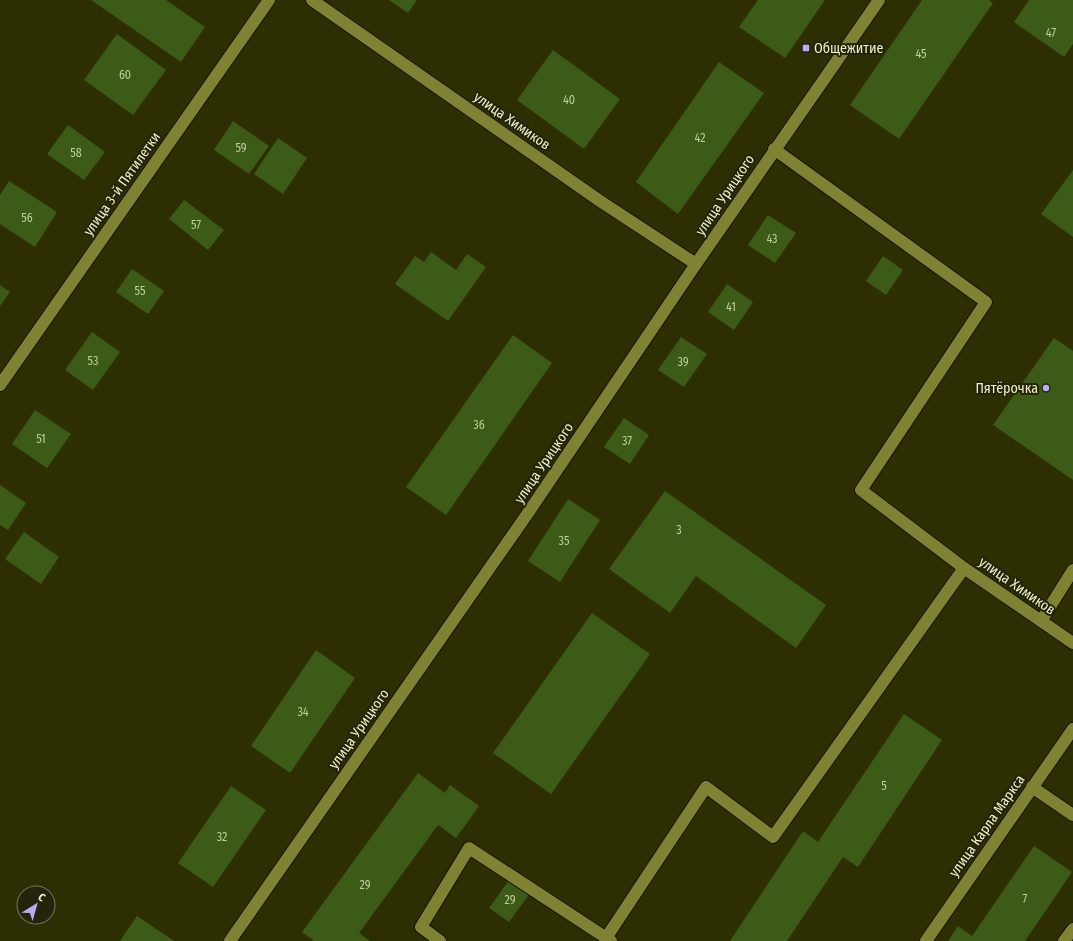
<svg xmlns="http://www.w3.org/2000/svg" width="1073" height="941" viewBox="0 0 1073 941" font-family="'Fira Sans Condensed',sans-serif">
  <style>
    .building { fill: #3b5b16 }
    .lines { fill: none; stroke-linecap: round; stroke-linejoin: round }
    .lane-casing { stroke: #151601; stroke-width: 14 }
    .street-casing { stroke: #151601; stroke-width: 14 }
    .lane { stroke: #7f8232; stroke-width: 12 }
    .street { stroke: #7f8232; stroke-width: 12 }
    .poi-dot { fill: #b8abf7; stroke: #23240b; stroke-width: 1.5 }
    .labels { text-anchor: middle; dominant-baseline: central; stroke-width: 4; stroke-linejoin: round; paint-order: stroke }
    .number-label { font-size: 12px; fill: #c1cc9d }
    .poi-label { font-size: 14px; fill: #eef1ca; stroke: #23240b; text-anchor: start }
    .street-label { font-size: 14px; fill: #eef1ca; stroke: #23240b }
  </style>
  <rect width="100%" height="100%" fill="#2d2f03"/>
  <g class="building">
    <path d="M91,0H166L205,27L181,62Z"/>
    <path d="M389,0H417L408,13Z"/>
    <path d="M758,0H825L785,58L739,27Z"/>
    <path d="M922,0H989L993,3L899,139L850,105Z"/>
    <path d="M1029,0H1073V44L1064,57L1014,22Z"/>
    <path d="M117,34L166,70L133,115L84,80Z"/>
    <path d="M553,50L620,99L584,149L517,100Z"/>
    <path d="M719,62L764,93L678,214L636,182Z"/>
    <path d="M233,121L269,146L249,174L214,150Z"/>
    <path d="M68,125L105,152L84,180L47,154Z"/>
    <path d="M278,138L307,158L283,194L254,174Z"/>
    <path d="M1073,170V237L1041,214Z"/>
    <path d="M9,181L57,212L35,247L0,224V195Z"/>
    <path d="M184,200L224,230L208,250L169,219Z"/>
    <path d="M768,215L796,233L775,263L748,245Z"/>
    <path d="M431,252L456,270L467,254L486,267L448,321L395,284L415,256L424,262Z"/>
    <path d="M883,256L903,270L886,295L866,281Z"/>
    <path d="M132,269L164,291L148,314L116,292Z"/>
    <path d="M727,284L753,302L734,330L708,312Z"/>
    <path d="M0,285L10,292L0,306Z"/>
    <path d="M92,332L120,352L93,390L65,370Z"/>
    <path d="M513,335L552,363L446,515L406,487Z"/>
    <path d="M681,337L707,354L684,387L658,370Z"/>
    <path d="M1054,338L1073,351V480L993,425Z"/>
    <path d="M35,410L71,434L47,468L12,444Z"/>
    <path d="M624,418L649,435L630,464L604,447Z"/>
    <path d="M0,485L26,503L8,530L0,525Z"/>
    <path d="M665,491L826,605L796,648L696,576L670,613L609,569Z"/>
    <path d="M568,499L600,520L560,582L528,561Z"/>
    <path d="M24,532L59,557L41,584L5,559Z"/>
    <path d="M592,613L650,654L551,794L493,753Z"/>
    <path d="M316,650L355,678L290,773L251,746Z"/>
    <path d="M904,714L942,740L858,867L843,857L787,941H730L803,831L818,842Z"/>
    <path d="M418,773L445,793L450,785L479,806L456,838L438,825L359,933L370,941H314L302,932Z"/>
    <path d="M231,786L266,810L213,887L178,863Z"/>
    <path d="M1034,846L1072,872L1025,941H948L958,926L972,936Z"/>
    <path d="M510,879L530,893L509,922L489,908Z"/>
    <path d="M137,916L174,941H120Z"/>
  </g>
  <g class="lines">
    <defs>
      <g id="lane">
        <path d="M1041,621L1073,570"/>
        <path d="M1032,787L1073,815"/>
        <path d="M606,938L706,787L773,837L964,568L861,490L986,302L774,149"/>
        <path d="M440,941L421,927L469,848L611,941"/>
        <path d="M1064,941L1073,929"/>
      </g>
      <g id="street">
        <path d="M312,0L600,201L696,264"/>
        <path d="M0,385L269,0"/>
        <path d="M964,568L1073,643"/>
        <path d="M230,941L528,513L696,264L879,0"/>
        <path d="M926,941L1073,729"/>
      </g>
    </defs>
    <use href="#lane" class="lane-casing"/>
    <use href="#street" class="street-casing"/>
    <use href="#lane" class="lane"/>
    <use href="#street" class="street"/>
  </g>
  <g class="poi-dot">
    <rect x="802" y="44" width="8" height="8" rx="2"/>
    <circle cx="1046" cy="388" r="4"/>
  </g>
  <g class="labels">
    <g class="number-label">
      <text x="1051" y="33">47</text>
      <text x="921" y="54">45</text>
      <text x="125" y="75">60</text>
      <text x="569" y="100">40</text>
      <text x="700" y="138">42</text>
      <text x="241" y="148">59</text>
      <text x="76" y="153">58</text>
      <text x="27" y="218">56</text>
      <text x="196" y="225">57</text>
      <text x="772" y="239">43</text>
      <text x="140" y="291">55</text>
      <text x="731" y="307">41</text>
      <text x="93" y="361">53</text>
      <text x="683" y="362">39</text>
      <text x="479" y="425">36</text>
      <text x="41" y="439">51</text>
      <text x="627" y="441">37</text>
      <text x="679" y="530">3</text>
      <text x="564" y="541">35</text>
      <text x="303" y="712">34</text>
      <text x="884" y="786">5</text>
      <text x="222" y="837">32</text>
      <text x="365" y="885">29</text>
      <text x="1025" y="899">7</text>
      <text x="510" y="900">29</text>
    </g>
    <g class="poi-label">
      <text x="814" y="48">Общежитие</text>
      <text x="1038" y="388" text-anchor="end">Пятёрочка</text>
    </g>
    <g class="street-label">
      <text transform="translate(512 121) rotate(35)">улица Химиков</text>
      <text transform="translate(122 184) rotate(-55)">улица 3-й Пятилетки</text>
      <text transform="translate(725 195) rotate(-56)">улица Урицкого</text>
      <text transform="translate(544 463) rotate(-56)">улица Урицкого</text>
      <text transform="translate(1017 586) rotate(35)">улица Химиков</text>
      <text transform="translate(359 729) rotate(-55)">улица Урицкого</text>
      <text transform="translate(987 826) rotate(-55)">улица Карла Маркса</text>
    </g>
  </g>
  <g transform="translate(36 905) rotate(37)"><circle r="19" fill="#23240b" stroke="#747657"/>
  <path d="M0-3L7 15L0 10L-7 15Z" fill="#b8abf7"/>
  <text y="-6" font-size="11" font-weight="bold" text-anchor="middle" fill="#eef1ca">С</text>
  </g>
</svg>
